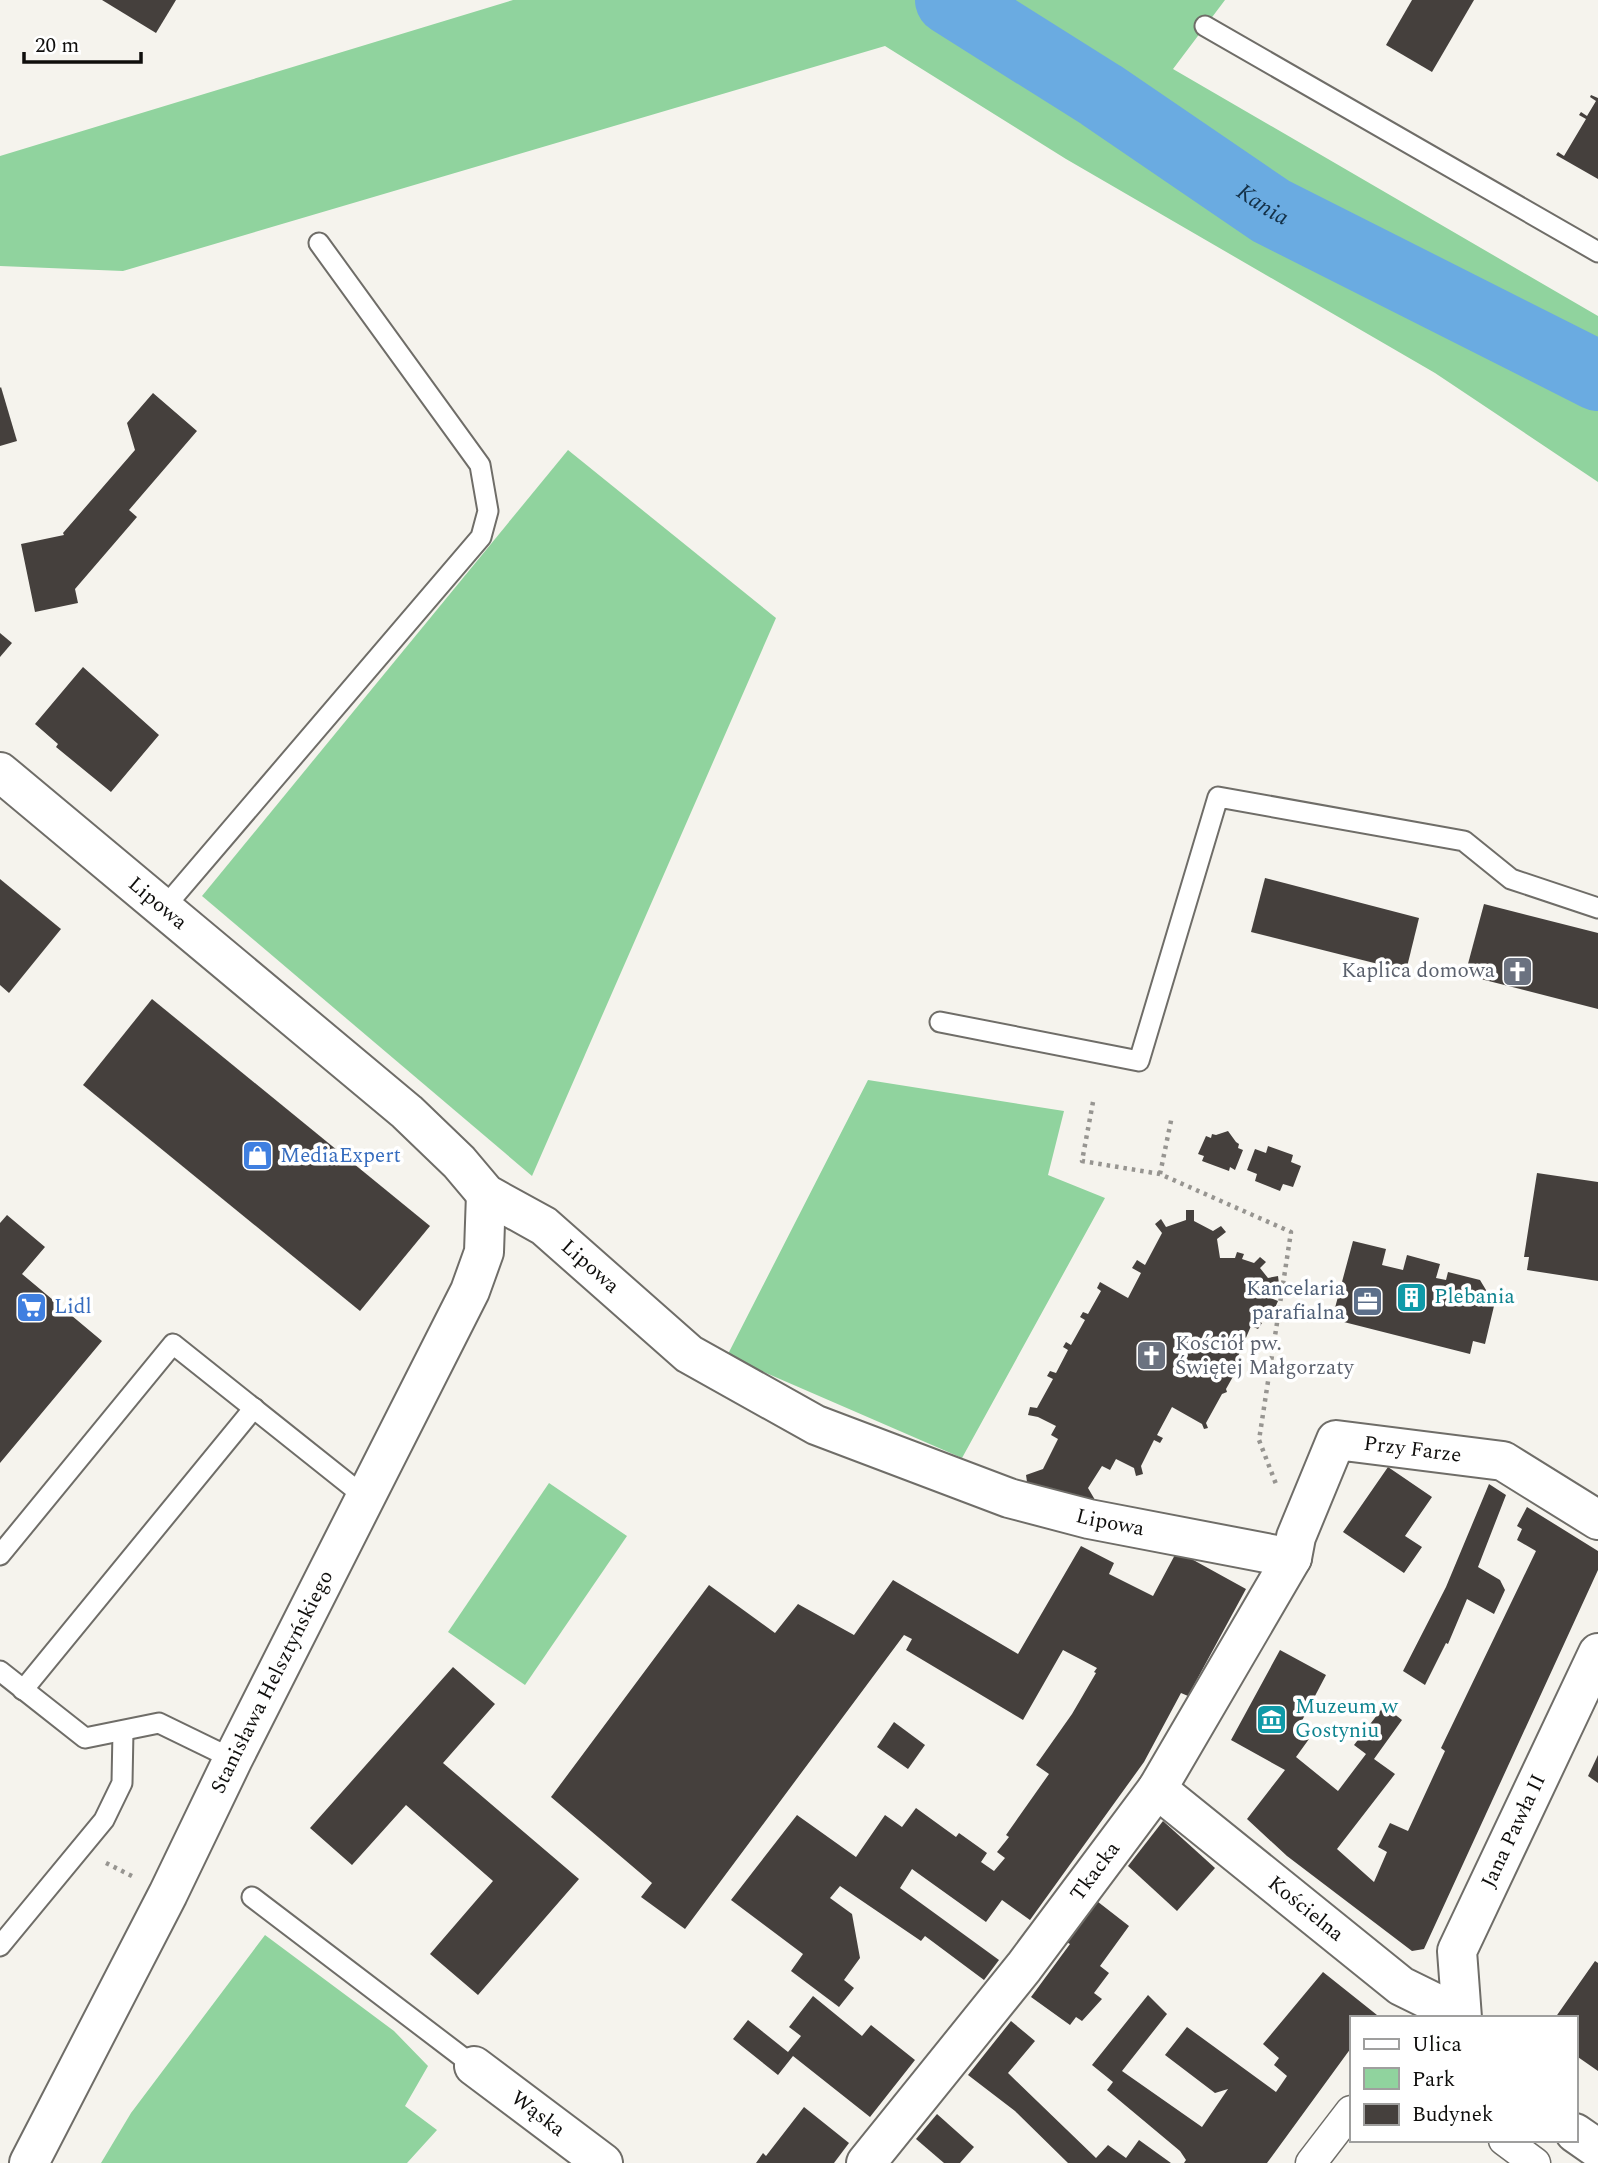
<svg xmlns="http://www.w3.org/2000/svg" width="1598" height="2163" viewBox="0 0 1598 2163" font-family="Spectral,serif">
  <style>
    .green { fill: #90d39e }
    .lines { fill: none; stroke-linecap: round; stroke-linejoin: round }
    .river { stroke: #6aabe1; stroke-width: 70 }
    .building { fill: #45403d }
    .service-casing { stroke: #6f6d68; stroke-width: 23 }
    .pedestrian-casing { stroke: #6f6d68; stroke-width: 33 }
    .minor-casing { stroke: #6f6d68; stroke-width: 42 }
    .tertiary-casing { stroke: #6f6d68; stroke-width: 42 }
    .path { stroke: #979591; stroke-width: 4.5; stroke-dasharray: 3.5 5; stroke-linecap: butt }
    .service { stroke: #fff; stroke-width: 19 }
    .pedestrian { stroke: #fff; stroke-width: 30 }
    .minor { stroke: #fff; stroke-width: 38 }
    .tertiary { stroke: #fff; stroke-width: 38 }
    .labels { text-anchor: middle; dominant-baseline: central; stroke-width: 7; stroke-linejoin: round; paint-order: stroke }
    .street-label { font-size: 21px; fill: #0f0e0c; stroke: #fff }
    .worship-label { font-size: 21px; fill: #5b616d; stroke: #fff; text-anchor: end }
    .shop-label { font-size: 21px; fill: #366cbe; stroke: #fff; text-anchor: start }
    .service-label { font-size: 21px; fill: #4e5e75; stroke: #fff; text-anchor: end }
    .culture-label { font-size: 21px; fill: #0d838f; stroke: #fff; text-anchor: start }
    .water-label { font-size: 23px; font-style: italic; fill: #132f46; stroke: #fff }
  </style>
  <rect width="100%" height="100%" fill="#f5f3ed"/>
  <g class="green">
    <path d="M513,0H1225L1173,69L1598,316V482L1435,373L1066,159L885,46L123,271L0,266V156Z"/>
    <path d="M568,450L776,618L532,1176L202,896Z"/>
    <path d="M868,1080L1064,1111L1048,1175L1105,1198L962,1458L727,1356Z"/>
    <path d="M549,1483L627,1536L525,1685L448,1632Z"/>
    <path d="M265,1935L394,2031L428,2066L405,2106L437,2130L407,2163H101L131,2113Z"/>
  </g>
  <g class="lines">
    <path class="river" id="s1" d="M950,0L1101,95L1271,211L1598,376"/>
  </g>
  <g class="building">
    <path d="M102,0H176L156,33Z"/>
    <path d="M1412,0H1474L1432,72L1386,45Z"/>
    <path d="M1591,95L1598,98V179L1556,155L1558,152L1564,156L1586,119L1579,115L1581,112L1587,116L1596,101L1590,97Z"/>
    <path d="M1,387L17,441L0,446V388Z"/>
    <path d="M153,393L197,431L129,510L137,517L75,589L78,603L35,612L21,544L64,535L63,533L135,450L127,423Z"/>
    <path d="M0,633L12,643L0,657Z"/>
    <path d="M83,667L159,735L111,792L56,747L58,744L35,724Z"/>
    <path d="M1265,878L1419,918L1406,971L1251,932Z"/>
    <path d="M0,879L61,929L9,993L0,985Z"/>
    <path d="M1484,904L1598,933V1009L1465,975Z"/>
    <path d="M152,999L430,1226L360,1311L83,1085Z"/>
    <path d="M1228,1131L1236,1142L1239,1144L1238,1148L1243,1150L1235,1170L1230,1167L1229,1171L1202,1161L1204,1156L1198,1154L1206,1136L1211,1138L1212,1134L1216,1135Z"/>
    <path d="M1268,1146L1293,1155L1291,1162L1301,1166L1293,1187L1283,1184L1280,1191L1255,1181L1257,1174L1247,1170L1255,1149L1266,1153Z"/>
    <path d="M1537,1173L1598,1182V1281L1527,1270L1529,1257H1524Z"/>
    <path d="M1186,1210H1194V1221L1213,1231L1221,1226L1226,1232L1217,1239L1220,1258H1235L1237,1252L1244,1254L1242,1259L1254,1263L1260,1257L1266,1262L1260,1268L1268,1278L1278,1276L1279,1284L1270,1286L1266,1296L1278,1301L1272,1315L1260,1310L1255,1320L1262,1323L1258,1329L1251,1326L1236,1361L1240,1371L1235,1373L1226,1389L1227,1392L1222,1394L1206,1423L1208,1428L1204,1429L1202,1424L1172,1407L1157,1435L1163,1438L1160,1443L1154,1440L1141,1466L1143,1474L1136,1476L1134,1468L1116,1459L1110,1470L1102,1466L1088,1488L1098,1505L1028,1489L1026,1475L1043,1469L1058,1439L1051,1435L1056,1426L1038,1417L1028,1415L1030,1407L1037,1408L1053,1379L1047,1376L1050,1371L1056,1373L1068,1350L1063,1347L1066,1342L1071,1345L1085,1320L1080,1317L1083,1312L1088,1314L1101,1291L1097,1288L1100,1282L1128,1298L1141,1273L1132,1268L1137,1260L1145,1265L1162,1233L1155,1224L1161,1219L1166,1227L1186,1220Z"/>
    <path d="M7,1215L45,1247L22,1274L102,1341L0,1463V1223Z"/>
    <path d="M1353,1241L1386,1249L1382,1265L1403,1270L1407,1255L1440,1264L1436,1278L1446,1280L1448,1272L1480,1280L1486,1290L1483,1303L1494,1306L1485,1344L1473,1341L1470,1354L1332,1319Z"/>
    <path d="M1388,1467L1432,1497L1405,1536L1422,1547L1404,1573L1343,1532Z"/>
    <path d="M1489,1484L1506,1495L1478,1567L1500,1580L1505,1590L1494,1614L1467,1599L1448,1644L1446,1643L1425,1685L1403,1671L1446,1587Z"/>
    <path d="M1527,1507L1598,1551V1570L1424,1949L1412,1951L1287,1856L1247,1819L1285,1770L1231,1740L1280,1650L1326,1675L1296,1732L1309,1739L1296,1757L1338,1791L1366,1754L1354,1745L1384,1706L1402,1720L1374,1759L1395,1774L1337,1849L1374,1882L1387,1852L1378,1847L1390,1823L1408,1831L1445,1751L1441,1748L1536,1551L1517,1540L1522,1529L1517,1526Z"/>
    <path d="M1081,1546L1114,1563L1109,1574L1153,1596L1177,1551L1246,1589L1188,1696L1181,1693L1144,1762L1030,1920L1002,1900L986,1922L912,1869L900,1888L999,1960L984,1980L925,1936L921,1941L840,1886L830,1898L852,1914L860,1958L844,1980L854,1988L839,2007L791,1971L803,1954L731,1900L797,1815L856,1857L885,1815L902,1827L916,1808L956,1837L959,1833L987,1853L981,1862L994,1871L1005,1858L997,1852L1009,1837L1006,1835L1049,1774L1036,1765L1072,1714L1096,1673L1094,1672L1097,1668L1063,1650L1023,1720L906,1650L912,1639L904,1635L685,1929L641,1897L652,1883L551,1797L709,1585L775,1633L798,1604L854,1635L893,1580L1018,1654Z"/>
    <path d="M453,1667L495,1704L443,1763L579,1879L478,1995L430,1954L493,1881L406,1805L352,1865L310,1828Z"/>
    <path d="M894,1722L925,1745L908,1769L877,1747Z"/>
    <path d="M1598,1755V1783L1588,1776Z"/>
    <path d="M1163,1821L1215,1868L1177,1911L1128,1866Z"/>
    <path d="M1093,1898L1129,1926L1100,1966L1109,1973L1094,1993L1102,1999L1082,2021L1076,2017L1070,2025L1031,1997L1070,1944L1063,1940Z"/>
    <path d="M1595,1961L1598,1963V2071L1575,2055V2018H1555Z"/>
    <path d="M1323,1972L1377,2015L1374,2018H1351V2048L1267,2163H1184L1186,2160L1180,2151L1107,2090L1113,2082L1092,2065L1148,1995L1167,2014L1122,2071L1202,2127L1228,2089L1215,2093L1165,2055L1187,2027L1276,2092L1287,2076L1274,2065L1279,2058L1263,2044Z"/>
    <path d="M813,1996L862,2036L871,2025L915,2060L870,2117L793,2056L778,2075L733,2039L748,2020L788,2052L801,2036L789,2027Z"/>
    <path d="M1011,2021L1035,2041L1008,2073L1096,2158L1108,2145L1126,2158L1139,2140L1171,2163H1068L1015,2111L968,2075Z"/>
    <path d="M804,2107L849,2143L834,2163H756L763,2153L766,2156Z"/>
    <path d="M937,2114L974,2147L960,2163H944L916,2139Z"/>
  </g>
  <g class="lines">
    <defs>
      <g id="service">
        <path d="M1205,26L1598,252"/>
        <path d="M163,909L481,537L488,511L480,465L319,243"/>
        <path d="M940,1022L1139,1061L1218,797L1464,841L1511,879L1598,908"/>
        <path d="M0,1555L173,1344L365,1497"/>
        <path d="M0,1671L85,1738L159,1723L233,1759"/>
        <path d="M23,1690L254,1408"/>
        <path d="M252,1897L474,2066"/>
        <path d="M0,1946L104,1820L122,1783L123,1731"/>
      </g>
      <g id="pedestrian">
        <path d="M1504,2140L1535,2163"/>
        <path d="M1311,2163L1351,2111"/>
      </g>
      <g id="minor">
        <path id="s2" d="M0,772L407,1112L459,1162L486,1194L544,1226L689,1354L816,1425L1009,1498L1089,1519L1292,1558"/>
        <path id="s3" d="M1157,1789L1401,1986L1460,2015"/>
        <path id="s4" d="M474,2066L603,2163"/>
        <path id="s5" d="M29,2163L168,1894L233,1759L470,1291L484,1252L486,1194"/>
        <path id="s6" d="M866,2163L1024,1967L1157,1789L1292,1558L1296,1537L1336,1440L1503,1461L1598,1520"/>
      </g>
      <g id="tertiary">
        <path id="s7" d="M1462,2018L1457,1951L1598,1653"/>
        <path d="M1575,2133L1598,2149"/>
      </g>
    </defs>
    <use href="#service" class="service-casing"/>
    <use href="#pedestrian" class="pedestrian-casing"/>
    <use href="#minor" class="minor-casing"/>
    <use href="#tertiary" class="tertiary-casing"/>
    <g class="path">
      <path d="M1093,1102L1082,1161L1160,1174L1291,1232L1259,1440L1276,1484"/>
      <path d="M1160,1174L1172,1116"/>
      <path d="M106,1863L132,1876"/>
    </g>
    <use href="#service" class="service"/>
    <use href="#pedestrian" class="pedestrian"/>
    <use href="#minor" class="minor"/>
    <use href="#tertiary" class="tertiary"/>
  </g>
  <defs>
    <symbol id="church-square" viewBox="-11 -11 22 22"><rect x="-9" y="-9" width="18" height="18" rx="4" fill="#6b7280" stroke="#fff"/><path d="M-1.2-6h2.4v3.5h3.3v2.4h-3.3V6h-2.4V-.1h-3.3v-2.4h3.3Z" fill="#fff"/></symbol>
    <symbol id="shop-square" viewBox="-11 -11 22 22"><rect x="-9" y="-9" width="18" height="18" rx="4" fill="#3f7fe0" stroke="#fff"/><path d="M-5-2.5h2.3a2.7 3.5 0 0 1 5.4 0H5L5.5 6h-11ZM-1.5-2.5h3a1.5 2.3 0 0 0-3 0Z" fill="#fff"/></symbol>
    <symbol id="building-square" viewBox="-11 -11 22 22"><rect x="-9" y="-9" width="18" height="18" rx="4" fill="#0f9aa8" stroke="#fff"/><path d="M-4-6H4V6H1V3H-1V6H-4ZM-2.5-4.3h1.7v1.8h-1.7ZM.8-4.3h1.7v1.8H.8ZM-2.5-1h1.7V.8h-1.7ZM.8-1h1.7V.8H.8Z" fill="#fff"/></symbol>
    <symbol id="office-square" viewBox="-11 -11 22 22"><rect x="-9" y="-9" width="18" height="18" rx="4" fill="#5c6f8a" stroke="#fff"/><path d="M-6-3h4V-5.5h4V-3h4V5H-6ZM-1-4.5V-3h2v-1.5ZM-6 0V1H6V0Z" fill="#fff"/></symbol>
    <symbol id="supermarket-square" viewBox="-11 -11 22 22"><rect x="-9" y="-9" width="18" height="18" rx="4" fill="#3f7fe0" stroke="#fff"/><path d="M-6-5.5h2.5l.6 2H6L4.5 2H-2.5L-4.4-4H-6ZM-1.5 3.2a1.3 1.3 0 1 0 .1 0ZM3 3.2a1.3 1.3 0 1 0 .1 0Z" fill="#fff"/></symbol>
    <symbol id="museum-square" viewBox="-11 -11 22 22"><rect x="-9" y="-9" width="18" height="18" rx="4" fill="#0f9aa8" stroke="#fff"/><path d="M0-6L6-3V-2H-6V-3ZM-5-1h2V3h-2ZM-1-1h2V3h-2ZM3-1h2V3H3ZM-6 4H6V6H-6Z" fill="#fff"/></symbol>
  </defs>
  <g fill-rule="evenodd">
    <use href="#church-square" x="1500" y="954" width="35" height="35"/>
    <use href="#shop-square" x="240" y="1138" width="35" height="35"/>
    <use href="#building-square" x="1394" y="1280" width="35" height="35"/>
    <use href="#office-square" x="1350" y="1284" width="35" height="35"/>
    <use href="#supermarket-square" x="14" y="1290" width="35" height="35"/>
    <use href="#church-square" x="1134" y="1338" width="35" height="35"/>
    <use href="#museum-square" x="1254" y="1702" width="35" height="35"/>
  </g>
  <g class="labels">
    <g class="street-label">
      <text stroke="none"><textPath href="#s2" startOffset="205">Lipowa</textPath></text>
      <text stroke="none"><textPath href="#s2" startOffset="772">Lipowa</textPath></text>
      <text stroke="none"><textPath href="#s6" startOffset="945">Przy Farze</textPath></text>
      <text stroke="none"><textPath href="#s2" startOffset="1360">Lipowa</textPath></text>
      <text stroke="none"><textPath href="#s5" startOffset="539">Stanisława Helsztyńskiego</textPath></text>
      <text stroke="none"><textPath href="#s7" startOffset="200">Jana Pawła II</textPath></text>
      <text stroke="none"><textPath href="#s6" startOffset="371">Tkacka</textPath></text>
      <text stroke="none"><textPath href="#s3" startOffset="191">Kościelna</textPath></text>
      <text stroke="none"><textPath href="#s4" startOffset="80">Wąska</textPath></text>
    </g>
    <g class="worship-label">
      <text x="1495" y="971">Kaplica domowa</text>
      <text x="1175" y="1344" text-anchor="start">Kościół pw.<tspan x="1175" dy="24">Świętej Małgorzaty</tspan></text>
    </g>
    <g class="shop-label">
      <text x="280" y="1156">MediaExpert</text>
      <text x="54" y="1307">Lidl</text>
    </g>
    <g class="service-label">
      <text x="1345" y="1289">Kancelaria<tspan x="1345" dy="24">parafialna</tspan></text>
    </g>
    <g class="culture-label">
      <text x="1434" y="1297">Plebania</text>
      <text x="1295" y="1707">Muzeum w<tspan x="1295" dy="24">Gostyniu</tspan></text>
    </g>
    <g class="water-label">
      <text stroke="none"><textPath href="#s1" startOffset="374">Kania</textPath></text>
    </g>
  </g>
  <rect x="1350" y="2016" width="228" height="126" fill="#ffffff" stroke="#9f9f9e" stroke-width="2"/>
  <rect x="1364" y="2039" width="35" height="10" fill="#ffffff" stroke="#9f9f9e" stroke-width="2"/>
  <text x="1412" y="2051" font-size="21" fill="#0f0e0c">Ulica</text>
  <rect x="1364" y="2068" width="35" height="21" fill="#90d39e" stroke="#9f9f9e" stroke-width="2"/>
  <text x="1412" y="2086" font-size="21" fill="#0f0e0c">Park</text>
  <rect x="1364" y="2104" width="35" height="21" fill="#45403d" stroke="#9f9f9e" stroke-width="2"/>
  <text x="1412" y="2121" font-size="21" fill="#0f0e0c">Budynek</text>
  <path d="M24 52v10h117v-10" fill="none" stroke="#0f0e0c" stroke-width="3.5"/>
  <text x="35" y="52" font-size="21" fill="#0f0e0c" stroke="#ffffff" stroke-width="5" paint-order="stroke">20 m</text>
</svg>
